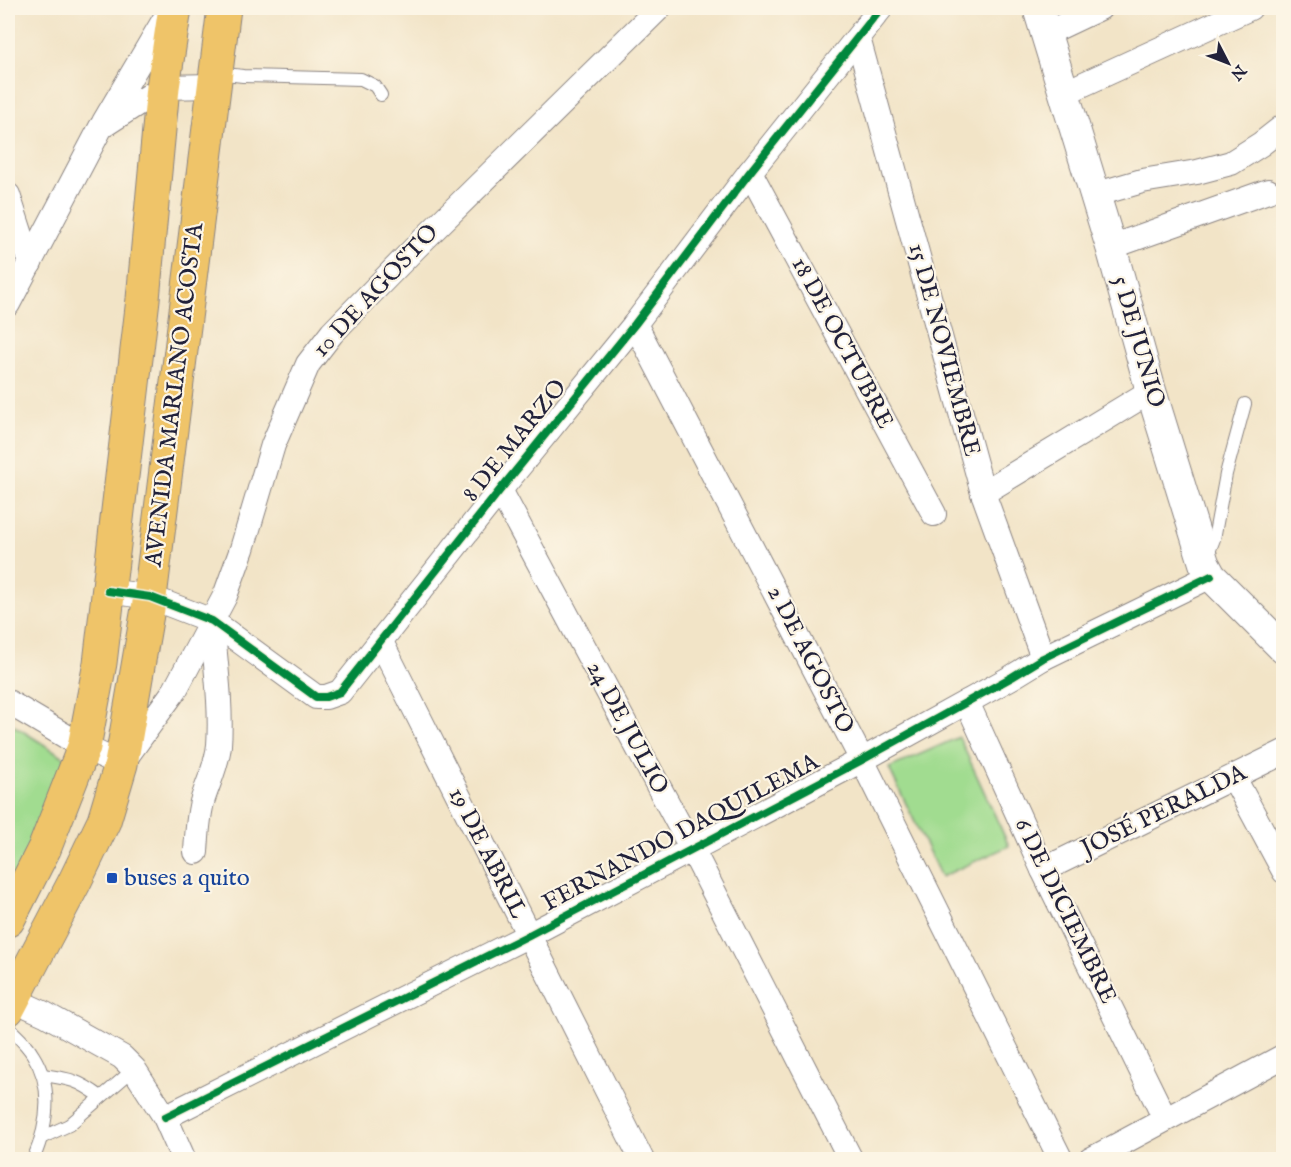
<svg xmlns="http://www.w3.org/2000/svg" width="1291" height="1167" viewBox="0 0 1291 1167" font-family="'IM FELL English',serif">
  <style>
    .green { fill: #a1dc90; stroke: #627f66; stroke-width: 1.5 }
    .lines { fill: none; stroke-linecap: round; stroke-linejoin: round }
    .service-casing { stroke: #8a8381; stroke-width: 14 }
    .minor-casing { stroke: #8a8381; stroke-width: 26 }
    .tertiary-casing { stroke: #8a8381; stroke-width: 32 }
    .trunk-casing { stroke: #8a8381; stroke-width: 35 }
    .service { stroke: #fff; stroke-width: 12 }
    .minor { stroke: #fff; stroke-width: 24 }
    .tertiary { stroke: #fff; stroke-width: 30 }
    .trunk { stroke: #efc469; stroke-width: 33 }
    .cycleway-casing { stroke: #fcf5e5; stroke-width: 11 }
    .cycleway { stroke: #00873e; stroke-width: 8 }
    .transit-dot { fill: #1a4fb4; stroke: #fcf5e5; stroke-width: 2 }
    .labels { text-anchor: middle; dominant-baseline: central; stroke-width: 4.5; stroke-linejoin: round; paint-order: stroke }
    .street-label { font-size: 24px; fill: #22223b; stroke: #fcf5e5 }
    .transit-label { font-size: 24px; fill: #164399; stroke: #fcf5e5; text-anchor: start }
  </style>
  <rect width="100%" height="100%" fill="#fcf5e5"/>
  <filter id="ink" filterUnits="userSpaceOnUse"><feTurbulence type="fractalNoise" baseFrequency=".0167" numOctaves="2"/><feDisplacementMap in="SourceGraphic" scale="12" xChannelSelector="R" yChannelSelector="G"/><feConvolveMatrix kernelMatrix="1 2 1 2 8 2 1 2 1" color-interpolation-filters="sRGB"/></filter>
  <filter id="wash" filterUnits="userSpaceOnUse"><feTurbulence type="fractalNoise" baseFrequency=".008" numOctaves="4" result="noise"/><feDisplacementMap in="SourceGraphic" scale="24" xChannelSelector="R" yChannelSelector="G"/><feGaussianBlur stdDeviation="1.35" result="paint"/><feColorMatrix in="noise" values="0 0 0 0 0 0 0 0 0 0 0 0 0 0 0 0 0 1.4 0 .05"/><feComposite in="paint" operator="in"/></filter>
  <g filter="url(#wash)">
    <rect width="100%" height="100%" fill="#f2e4c7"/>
    <g class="green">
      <path d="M8,722L69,760L8,897Z"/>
      <path d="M959,737L1009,846L941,877L889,768Z"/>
    </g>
  </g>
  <g filter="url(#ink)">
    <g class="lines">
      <defs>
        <g id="service">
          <path d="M217,73L243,76L361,79L375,86L381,95"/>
          <path d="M1207,557L1214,539L1226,474L1245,404"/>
          <path d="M8,1027C16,1035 27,1044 33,1055C54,1088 48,1125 33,1160"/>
          <path d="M43,1075C71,1079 78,1080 101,1097"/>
          <path d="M43,1137L69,1125L134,1069"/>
        </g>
        <g id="minor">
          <path d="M1045,34L1100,8"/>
          <path d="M858,38L983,493L1043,658"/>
          <path d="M1064,93L1250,8"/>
          <path d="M104,122L170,10"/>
          <path d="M750,172L934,514"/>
          <path d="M8,195L30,263"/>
          <path d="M1094,195L1142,181L1197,172L1231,163L1261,144L1284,126"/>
          <path d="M1111,247L1268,191"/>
          <path d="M8,304L101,127L163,87L214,86"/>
          <path d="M635,324L862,760L1061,1160"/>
          <path d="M500,490L692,849L851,1160"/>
          <path d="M983,493L1151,391"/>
          <path d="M108,591L150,597L212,621L316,697H326L340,692L500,490L635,324L750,172L881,8"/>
          <path d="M381,642L642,1160"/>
          <path d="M8,702L84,747L121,764L175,690L225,596L242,549L273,445L308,364L332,333L415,248L659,8"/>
          <path d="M967,702L1043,870L1165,1119"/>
          <path d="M1234,778L1284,871"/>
          <path d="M196,852C197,835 198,818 202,802C208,782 217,766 219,745C222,705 215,661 212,621"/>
          <path d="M1043,870L1284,752"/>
          <path d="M8,997L45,1014L122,1057L134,1069L165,1117L184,1160"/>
          <path d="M165,1117L529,935L862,760L1012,677L1043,658L1211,576"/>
          <path d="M1090,1160L1284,1056"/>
        </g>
        <path id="tertiary" d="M1038,8L1111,247L1151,391L1204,563L1211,576L1284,649"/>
        <g id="trunk">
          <path d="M8,920L45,847L84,747L100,663L143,299L163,87L175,8"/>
          <path d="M8,1009L74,883L104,821L121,764L150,597L224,8"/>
        </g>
      </defs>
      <use href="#service" class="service-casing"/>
      <use href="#minor" class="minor-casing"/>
      <use href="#tertiary" class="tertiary-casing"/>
      <use href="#trunk" class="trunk-casing"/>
      <use href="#service" class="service"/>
      <use href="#minor" class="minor"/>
      <use href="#tertiary" class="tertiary"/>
      <use href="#trunk" class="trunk"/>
      <defs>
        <g id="cycleway">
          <path d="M108,591L150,597L212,621L316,697H326L340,692L500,490L635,324L750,172L881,8"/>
          <path d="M165,1117L529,935L862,760L1012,677L1043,658L1211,576"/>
        </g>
      </defs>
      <use href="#cycleway" class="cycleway-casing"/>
      <use href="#cycleway" class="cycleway"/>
    </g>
  </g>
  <rect class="transit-dot" x="106" y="872" width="12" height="12" rx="3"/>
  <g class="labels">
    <g class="street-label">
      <text transform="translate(376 291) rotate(-47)">10 DE AGOSTO</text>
      <text transform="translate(1138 342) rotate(74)">5 DE JUNIO</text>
      <text transform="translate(842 343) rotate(62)">18 DE OCTUBRE</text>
      <text transform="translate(944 350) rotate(75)">15 DE NOVIEMBRE</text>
      <text transform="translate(175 395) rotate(-83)">AVENIDA MARIANO ACOSTA</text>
      <text transform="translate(515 441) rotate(-51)">8 DE MARZO</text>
      <text transform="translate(810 660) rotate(63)">2 DE AGOSTO</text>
      <text transform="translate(627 728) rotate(62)">24 DE JULIO</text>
      <text transform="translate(1164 811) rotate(-26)">JOSÉ PERALDA</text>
      <text transform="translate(681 833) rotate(-28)">FERNANDO DAQUILEMA</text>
      <text transform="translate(487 853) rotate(63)">19 DE ABRIL</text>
      <text transform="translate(1065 911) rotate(64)">6 DE DICIEMBRE</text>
    </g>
    <g class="transit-label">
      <text x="124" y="878">buses a quito</text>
    </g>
  </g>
  <rect width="1291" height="1167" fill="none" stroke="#fcf5e5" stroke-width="30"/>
  <g transform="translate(1228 63) rotate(132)" stroke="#fcf5e5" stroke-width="4.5" paint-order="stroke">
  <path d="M0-4.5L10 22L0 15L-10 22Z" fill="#22223b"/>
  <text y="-9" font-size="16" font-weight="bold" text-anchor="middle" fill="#22223b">N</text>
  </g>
</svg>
